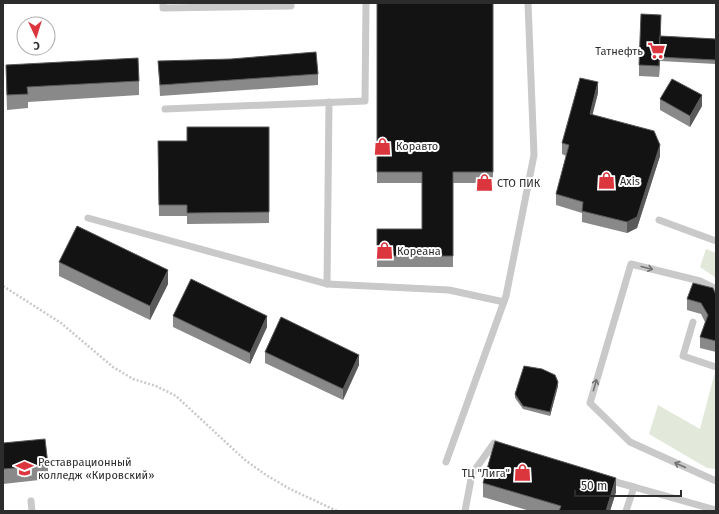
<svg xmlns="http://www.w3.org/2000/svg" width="719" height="514" viewBox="0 0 719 514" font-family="'Fira Sans',sans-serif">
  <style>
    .green { fill: #e2e9da }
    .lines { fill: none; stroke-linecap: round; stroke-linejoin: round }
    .path { stroke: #c9c9c9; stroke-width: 2.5; stroke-dasharray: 2 2; stroke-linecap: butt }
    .lane { stroke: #c9c9c9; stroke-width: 7 }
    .wall { fill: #898989 }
    .shaded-wall { fill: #5a5a5a }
    .building { fill: #131313; stroke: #5a5a5a }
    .oneway { stroke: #737373 }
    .labels { text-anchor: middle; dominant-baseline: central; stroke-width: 4; stroke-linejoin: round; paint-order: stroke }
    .poi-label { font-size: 11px; fill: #2c2c2c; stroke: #fff; text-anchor: start }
  </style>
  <rect width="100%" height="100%" fill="#fff"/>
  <g class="green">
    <path d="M706,249L716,253V278L700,267Z"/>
    <path d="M715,372L716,469L707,468L649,434L658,405L700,429Z"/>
  </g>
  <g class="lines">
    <path class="path" d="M3,286L61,323L113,367L133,379L156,386L176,396L245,460L266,475L290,489L337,511"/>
    <g class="lane">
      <path d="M163,3V8L291,6"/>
      <path d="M165,109L365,101L366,3"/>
      <path d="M88,218L327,284L449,290L504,302"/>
      <path d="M659,220L716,241"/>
      <path d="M327,284L329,102"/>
      <path d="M716,289L700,281L631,264L590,403L630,442L716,481"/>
      <path d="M693,322L683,356L716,367"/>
      <path d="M446,462L506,296L534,155L528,3"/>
      <path d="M608,480L634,487L626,511"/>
      <path d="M634,487L716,510"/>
      <path d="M31,501L32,511"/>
      <path d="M465,511L472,474L494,443L502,447"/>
    </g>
  </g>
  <g class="wall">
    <rect x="339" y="3" width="20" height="1"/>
    <path d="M377,3H493V183H453V267H377V229H422V183H377Z"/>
    <path d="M661,26V36L716,39V64L660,61L659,77L639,76V65Z"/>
    <path d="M158,61L318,74V85L160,96Z"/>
    <path d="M6,65L139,81V95L28,102V108L7,110L6,79Z"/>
    <path d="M598,93L592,114L660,156L637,228L627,233L582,222V213L556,205V194L566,156L562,154V143Z"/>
    <path d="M660,99L702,106L690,127L660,110Z"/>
    <path d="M269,127V223L187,224V216H159L158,141H187Z"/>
    <path d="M59,262L168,284L150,320L59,276Z"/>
    <path d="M716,295V352L700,348V337L705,322L701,314L687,310V299Z"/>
    <path d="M173,316L267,327L250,364L173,327Z"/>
    <path d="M265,352L359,365L343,400L265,363Z"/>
    <path d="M558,386L550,416L523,409L515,398V394Z"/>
    <path d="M3,443L48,465V479L3,484Z"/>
    <path d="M483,483L616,492L610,511H530L483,497Z"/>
  </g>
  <g class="shaded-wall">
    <path d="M661,15V26L659,77V66Z"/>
    <path d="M598,82V93L590,125V114Z"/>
    <path d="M702,95V106L690,127V116Z"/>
    <path d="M660,145V156L637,228L627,233V222Z"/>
    <path d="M168,270V284L150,320V306Z"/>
    <path d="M267,316V327L250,364V353Z"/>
    <path d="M359,355V365L343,400V389Z"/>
    <path d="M558,382V386L550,416V412Z"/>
    <path d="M616,478V492L610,511H606Z"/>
  </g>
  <g class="building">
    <path d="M377,3H493V172H453V256H377V229H422V172H377Z"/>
    <path d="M641,14L661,15L659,66L639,65Z"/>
    <path d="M660,36L716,39V60L659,57Z"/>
    <path d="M316,52L318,74L160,85L158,61L231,59Z"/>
    <path d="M138,58L139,81L27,87L28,94L7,95L6,65Z"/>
    <path d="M580,78L598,82L590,114L654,131L660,145L637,217L627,222L582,211L583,202L556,194L569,145L562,143Z"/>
    <path d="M672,79L702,95L690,116L660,99Z"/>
    <path d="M187,127H269V212L187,213V205H159L158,141H187Z"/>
    <path d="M77,226L168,270L150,306L59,262Z"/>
    <path d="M191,279L267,316L250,353L173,316Z"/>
    <path d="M693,283L713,288L716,295V341L700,337L708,315L701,303L687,299Z"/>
    <path d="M281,317L359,355L343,389L265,352Z"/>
    <path d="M524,366L542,369L555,375L558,382L550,412L523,406L515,394Z"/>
    <path d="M45,439L48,465L3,469V443Z"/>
    <path d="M495,441L616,478L606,511H559L561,506L483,483Z"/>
  </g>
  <defs><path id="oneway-shaft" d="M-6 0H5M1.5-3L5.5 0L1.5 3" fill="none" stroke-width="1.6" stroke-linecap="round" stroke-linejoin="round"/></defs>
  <g class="oneway">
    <use href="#oneway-shaft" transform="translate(647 268) rotate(14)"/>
    <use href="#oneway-shaft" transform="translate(595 385) rotate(-74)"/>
    <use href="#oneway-shaft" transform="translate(680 465) rotate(-156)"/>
  </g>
  <defs>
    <symbol id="supermarket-bare" viewBox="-9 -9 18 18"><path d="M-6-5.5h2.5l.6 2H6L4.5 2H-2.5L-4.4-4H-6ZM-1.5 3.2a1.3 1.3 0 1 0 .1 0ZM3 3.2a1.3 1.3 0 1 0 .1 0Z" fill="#db363d" stroke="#fff" stroke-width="2.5" paint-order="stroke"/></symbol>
    <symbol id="shop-bare" viewBox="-9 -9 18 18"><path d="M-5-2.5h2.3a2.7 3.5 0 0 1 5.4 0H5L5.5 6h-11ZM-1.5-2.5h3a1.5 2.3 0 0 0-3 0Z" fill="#db363d" stroke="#fff" stroke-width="2.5" paint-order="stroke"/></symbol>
    <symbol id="university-bare" viewBox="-9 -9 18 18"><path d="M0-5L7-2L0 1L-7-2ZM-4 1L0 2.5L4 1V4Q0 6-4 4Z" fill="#db363d" stroke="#fff" stroke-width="2.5" paint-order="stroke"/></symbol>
  </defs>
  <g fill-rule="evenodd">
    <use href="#supermarket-bare" x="644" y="38" width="25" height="25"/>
    <use href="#shop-bare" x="370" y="134" width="25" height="25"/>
    <use href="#shop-bare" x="594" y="168" width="25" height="25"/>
    <use href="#shop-bare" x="472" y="170" width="25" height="25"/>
    <use href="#shop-bare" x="372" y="238" width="25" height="25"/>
    <use href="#university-bare" x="12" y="456" width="25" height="25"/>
    <use href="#shop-bare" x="510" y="460" width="25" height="25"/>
  </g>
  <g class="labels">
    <g class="poi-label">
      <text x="643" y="51" text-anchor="end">Татнефть</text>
      <text x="396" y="146">Коравто</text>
      <text x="620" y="181">Axis</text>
      <text x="497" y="183">СТО ПИК</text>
      <text x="397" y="251">Кореана</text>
      <text x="38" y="462">Реставрационный<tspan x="38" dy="13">колледж «Кировский»</tspan></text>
      <text x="510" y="473" text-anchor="end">ТЦ "Лига"</text>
    </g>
  </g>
  <rect width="719" height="514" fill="none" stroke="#2c2c2c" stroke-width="8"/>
  <g transform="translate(36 36) rotate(176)"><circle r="19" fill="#ffffff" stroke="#ababab"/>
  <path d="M0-3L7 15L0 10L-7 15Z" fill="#db363d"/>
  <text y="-6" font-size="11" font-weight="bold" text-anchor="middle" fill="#2c2c2c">С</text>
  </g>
  <path d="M575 490v6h106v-6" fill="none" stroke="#2c2c2c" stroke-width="2"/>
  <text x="581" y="490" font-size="12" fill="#2c2c2c" stroke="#ffffff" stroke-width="3" paint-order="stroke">50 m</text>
</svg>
